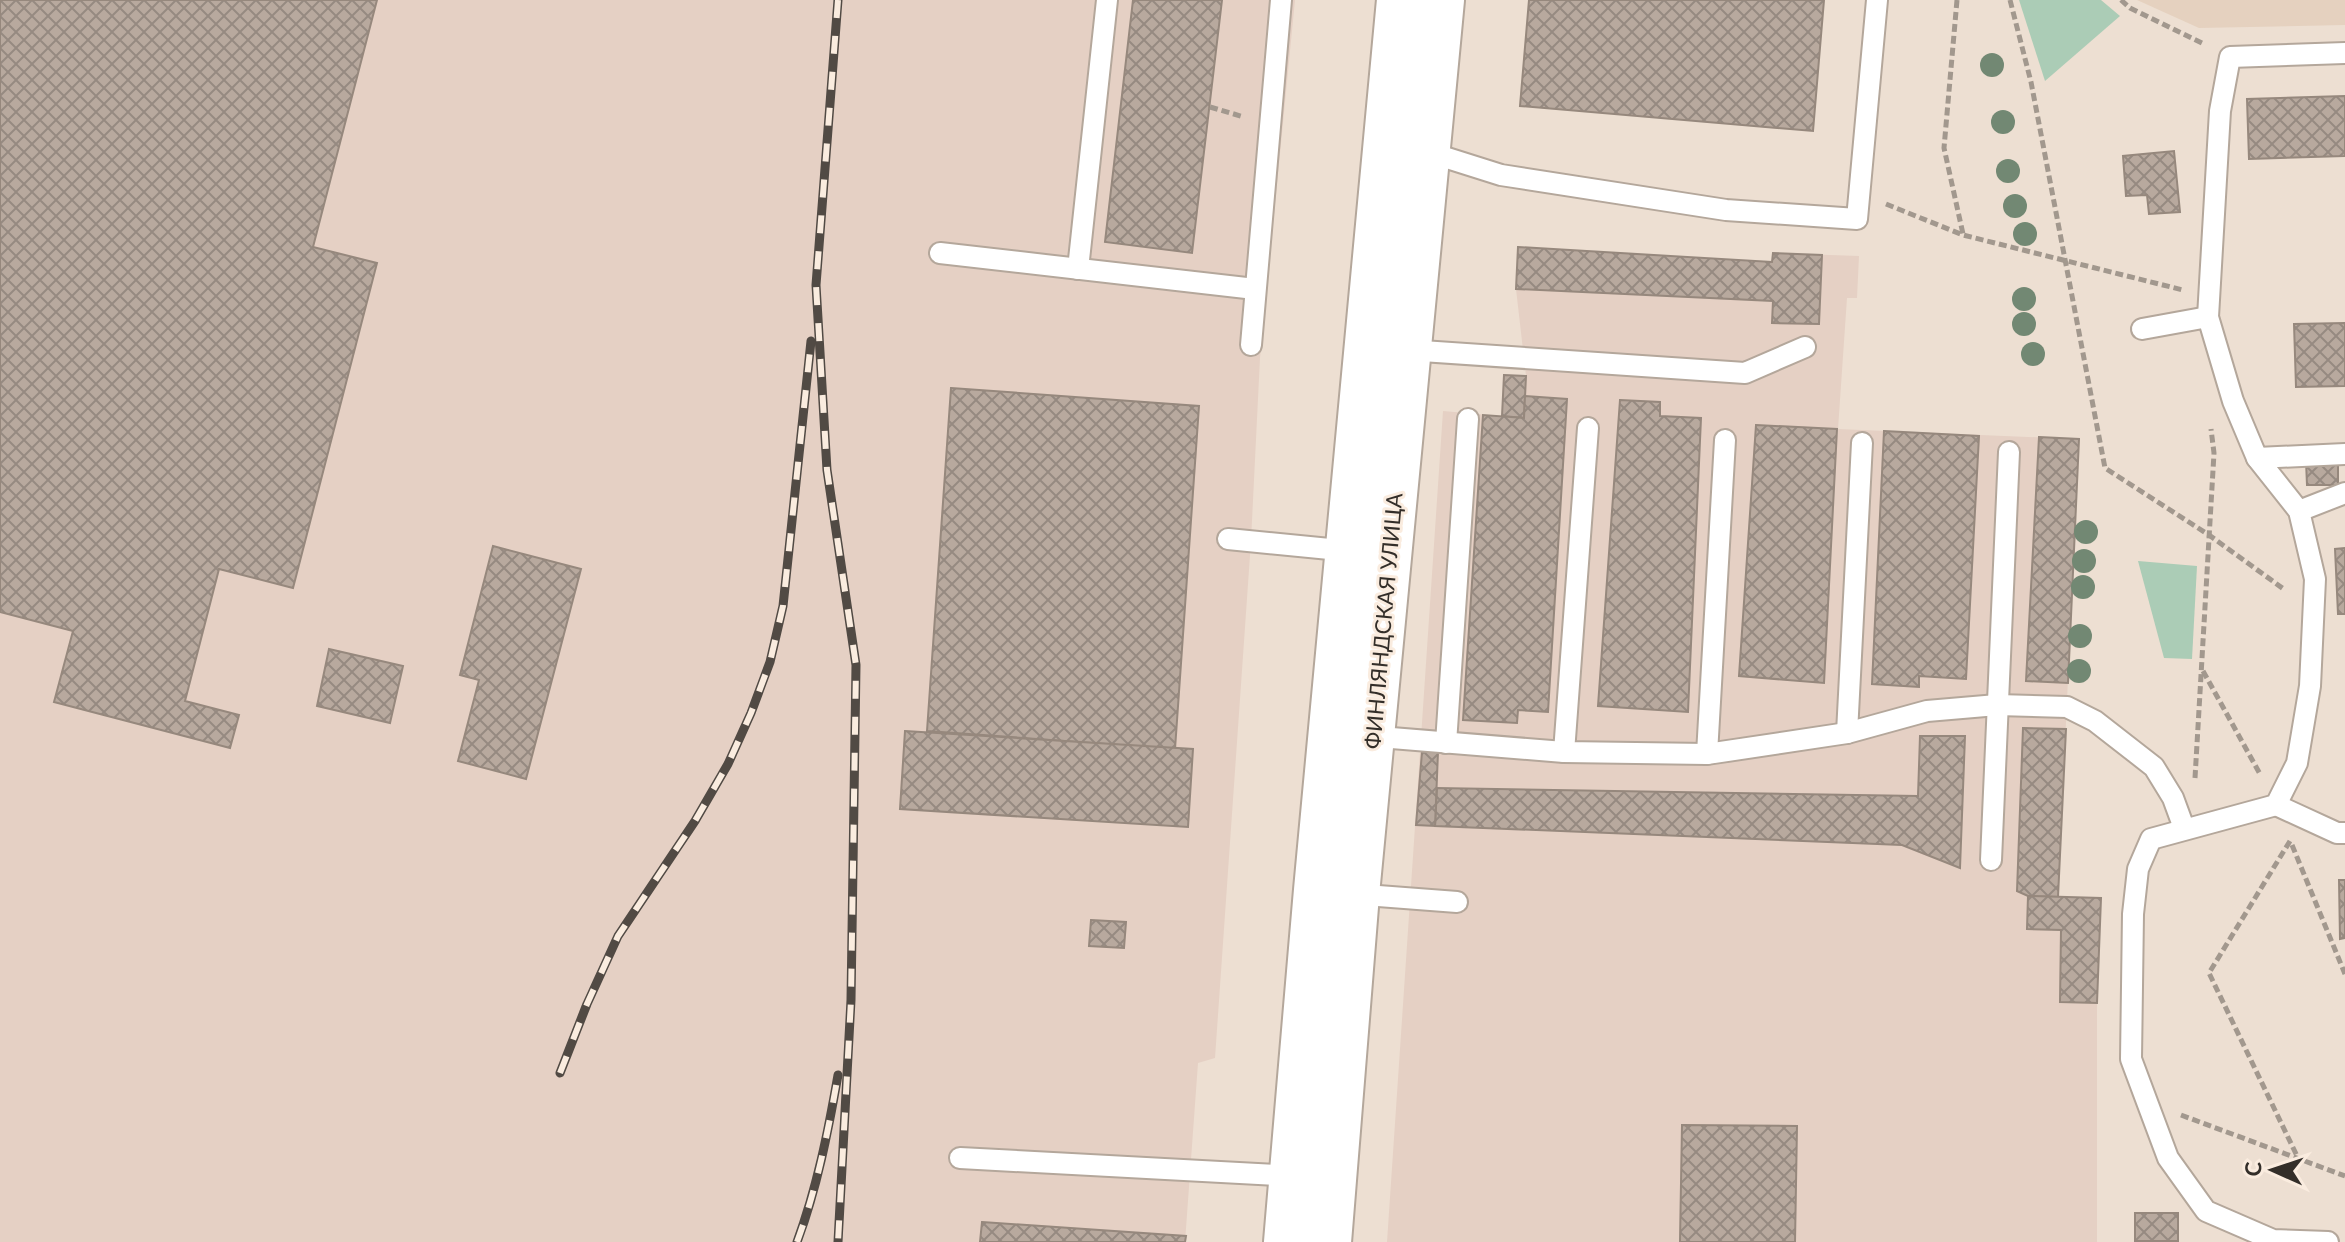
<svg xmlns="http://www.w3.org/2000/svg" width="2345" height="1242" viewBox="0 0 2345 1242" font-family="Lato,sans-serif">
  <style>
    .industrial { fill: #e5d0c4 }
    .built { fill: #e5d1bf }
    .green { fill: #abccb6 }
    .building { fill: url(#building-cross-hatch); stroke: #96887d; stroke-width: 2 }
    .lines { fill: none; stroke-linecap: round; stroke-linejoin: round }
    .lane-casing { stroke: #b4a79b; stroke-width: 24 }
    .secondary-casing { stroke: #b4a79b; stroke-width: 48 }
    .path { stroke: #a2988e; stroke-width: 5; stroke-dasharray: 8 4; stroke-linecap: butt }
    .lane { stroke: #fff; stroke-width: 20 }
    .secondary { stroke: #fff; stroke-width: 44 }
    .rail-casing { stroke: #514a44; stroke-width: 9 }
    .rail { stroke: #faecdf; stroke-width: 6; stroke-dasharray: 18; stroke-linecap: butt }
    .tree { fill: #728873 }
    .labels { text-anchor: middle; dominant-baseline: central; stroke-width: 6; stroke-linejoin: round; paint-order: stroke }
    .street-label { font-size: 22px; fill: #332e29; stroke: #faecdf }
  </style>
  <defs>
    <pattern id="building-cross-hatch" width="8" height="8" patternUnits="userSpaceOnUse" patternTransform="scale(2)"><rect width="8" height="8" fill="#b8a99e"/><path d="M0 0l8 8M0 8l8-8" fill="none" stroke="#968a81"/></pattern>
  </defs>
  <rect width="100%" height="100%" fill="#eddfd2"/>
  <g class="industrial">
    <path d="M0,0H1295L1260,358L1251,541L1215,1058L1198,1063L1185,1242H0Z"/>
    <path d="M1518,247L1772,262L1773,253L1859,256L1857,298H1847L1838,429L2079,439L2058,897L2101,898L2097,1003V1242H1387L1443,411L1524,418L1526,376L1516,289Z"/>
  </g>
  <path class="built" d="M2137,0H2345V25L2199,28Z"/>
  <g class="green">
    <path d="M2019,0H2101L2120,16L2045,81Z"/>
    <path d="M2138,561L2197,566L2192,659L2164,658Z"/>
  </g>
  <g class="building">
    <path d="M0,0H377L313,247L377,263L293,588L219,569L185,701L239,715L230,748L54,702L73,631L0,612Z"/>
    <path d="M1133,0H1222L1192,253L1105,242Z"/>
    <path d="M1529,0H1824L1813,131L1520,106Z"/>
    <path d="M2345,96V156L2249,159L2247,99Z"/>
    <path d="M2174,151L2180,212L2149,214L2147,195L2126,196L2123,156Z"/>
    <path d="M1518,247L1772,262L1773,253L1822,255L1819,324L1772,323L1773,301L1516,289Z"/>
    <path d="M2345,323V386L2296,387L2294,324Z"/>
    <path d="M1504,375L1526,376L1524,418L1502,416Z"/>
    <path d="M951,388L1199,406L1175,749L927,731Z"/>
    <path d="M1525,396L1567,399L1548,712L1518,710L1517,723L1463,720L1483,415L1524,418Z"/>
    <path d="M1620,400L1660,402V416L1701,418L1688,712L1598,706Z"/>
    <path d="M1756,425L1837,429L1824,683L1739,676Z"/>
    <path d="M1884,431L1979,436L1966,679L1919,676V687L1872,684Z"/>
    <path d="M2039,437L2079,439L2068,683L2026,681Z"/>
    <path d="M2338,460V485H2307L2306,461Z"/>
    <path d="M493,546L581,569L526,779L458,761L479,680L460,675Z"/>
    <path d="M2345,548V614H2338L2335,549Z"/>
    <path d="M329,649L403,666L390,723L317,706Z"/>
    <path d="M2023,728L2066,729L2058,897L2028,896L2017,891Z"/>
    <path d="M905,731L1193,749L1188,827L900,809Z"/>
    <path d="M1920,736H1965L1960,868L1902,845L1435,826L1437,788L1918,796Z"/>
    <path d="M1422,752H1438L1435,826L1416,825Z"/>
    <path d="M2339,880H2345V938L2340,939Z"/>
    <path d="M2028,896L2101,898L2097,1003L2060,1002L2061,930L2027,929Z"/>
    <path d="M1091,920L1126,922L1124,948L1089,946Z"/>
    <path d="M1682,1125L1797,1126L1795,1242H1680Z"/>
    <rect x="2135" y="1213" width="43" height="28"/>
    <path d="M982,1222L1186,1236L1185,1242H980Z"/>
  </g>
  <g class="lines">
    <defs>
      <g id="lane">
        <path d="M1425,151L1501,175L1726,210L1857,219L1877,0"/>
        <path d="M940,253L1255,289"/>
        <path d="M1078,269L1107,0"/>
        <path d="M2142,329L2208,317"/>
        <path d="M1251,345L1281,0"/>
        <path d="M1407,350L1745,373L1805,347"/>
        <path d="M2257,458L2345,454"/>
        <path d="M2299,511L2345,493"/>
        <path d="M1228,539L1350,551"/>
        <path d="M1847,733L1862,443"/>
        <path d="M1367,736L1564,752L1707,754L1847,733L1927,711L1997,705L2067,707L2095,721L2154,767L2173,798L2184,828"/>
        <path d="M1446,743L1468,419"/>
        <path d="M1564,752L1588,428"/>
        <path d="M1707,754L1725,440"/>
        <path d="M2276,805L2337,833H2345"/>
        <path d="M1991,860L2009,452"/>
        <path d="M1352,894L1457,902"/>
        <path d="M960,1158L1295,1176"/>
        <path d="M2328,1242L2273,1240L2206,1211L2168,1158L2131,1059L2133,914L2138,869L2151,839L2276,805L2297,763L2310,686L2315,579L2299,511L2257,458L2233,401L2208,317L2220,111L2230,57L2345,53"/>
      </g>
      <g id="secondary">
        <path d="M1286,1242L1316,890L1399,0"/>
        <path d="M1329,1242L1357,894L1442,0"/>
      </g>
    </defs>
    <use href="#lane" class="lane-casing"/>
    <use href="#secondary" class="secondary-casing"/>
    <g class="path">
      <path d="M1957,0L1944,148L1963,234"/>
      <path d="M2010,0L2031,82L2105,468L2209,535L2285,590"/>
      <path d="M2121,0L2130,8L2204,44"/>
      <path d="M1210,107L1244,117"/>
      <path d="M1886,204L1963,235L2183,290"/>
      <path d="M2203,671L2260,774"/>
      <path d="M2195,778L2214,453L2211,429"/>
      <path d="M2290,841L2209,973L2298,1158"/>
      <path d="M2292,845L2345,974"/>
      <path d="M2181,1115L2345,1176"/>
    </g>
    <use href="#lane" class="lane"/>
    <use href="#secondary" class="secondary"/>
    <defs>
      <g id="rail">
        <path d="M838,0L816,285L827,470L856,665L851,1000L838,1242"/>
        <path d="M560,1073L587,1004L618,936L695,821L728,764L751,713L770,662L783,606L811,341"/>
        <path d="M797,1242C817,1188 828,1132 838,1075"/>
      </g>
    </defs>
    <use href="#rail" class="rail-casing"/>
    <use href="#rail" class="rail"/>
  </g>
  <g class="tree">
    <circle cx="1992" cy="65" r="12"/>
    <circle cx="2003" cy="122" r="12"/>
    <circle cx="2008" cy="171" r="12"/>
    <circle cx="2015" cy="206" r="12"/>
    <circle cx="2025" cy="234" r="12"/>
    <circle cx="2024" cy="299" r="12"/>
    <circle cx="2024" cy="324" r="12"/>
    <circle cx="2033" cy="354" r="12"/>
    <circle cx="2086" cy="532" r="12"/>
    <circle cx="2084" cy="561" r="12"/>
    <circle cx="2083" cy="587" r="12"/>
    <circle cx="2080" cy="636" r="12"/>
    <circle cx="2079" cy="671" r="12"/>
  </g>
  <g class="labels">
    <g class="street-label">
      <text transform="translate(1383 621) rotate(-85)">ФИНЛЯНДСКАЯ УЛИЦА</text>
    </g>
  </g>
  <g transform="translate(2273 1170) rotate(273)" stroke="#faecdf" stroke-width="6" paint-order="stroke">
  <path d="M0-6L14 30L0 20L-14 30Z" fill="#332e29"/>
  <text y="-12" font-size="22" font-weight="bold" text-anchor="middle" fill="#332e29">С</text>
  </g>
</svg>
